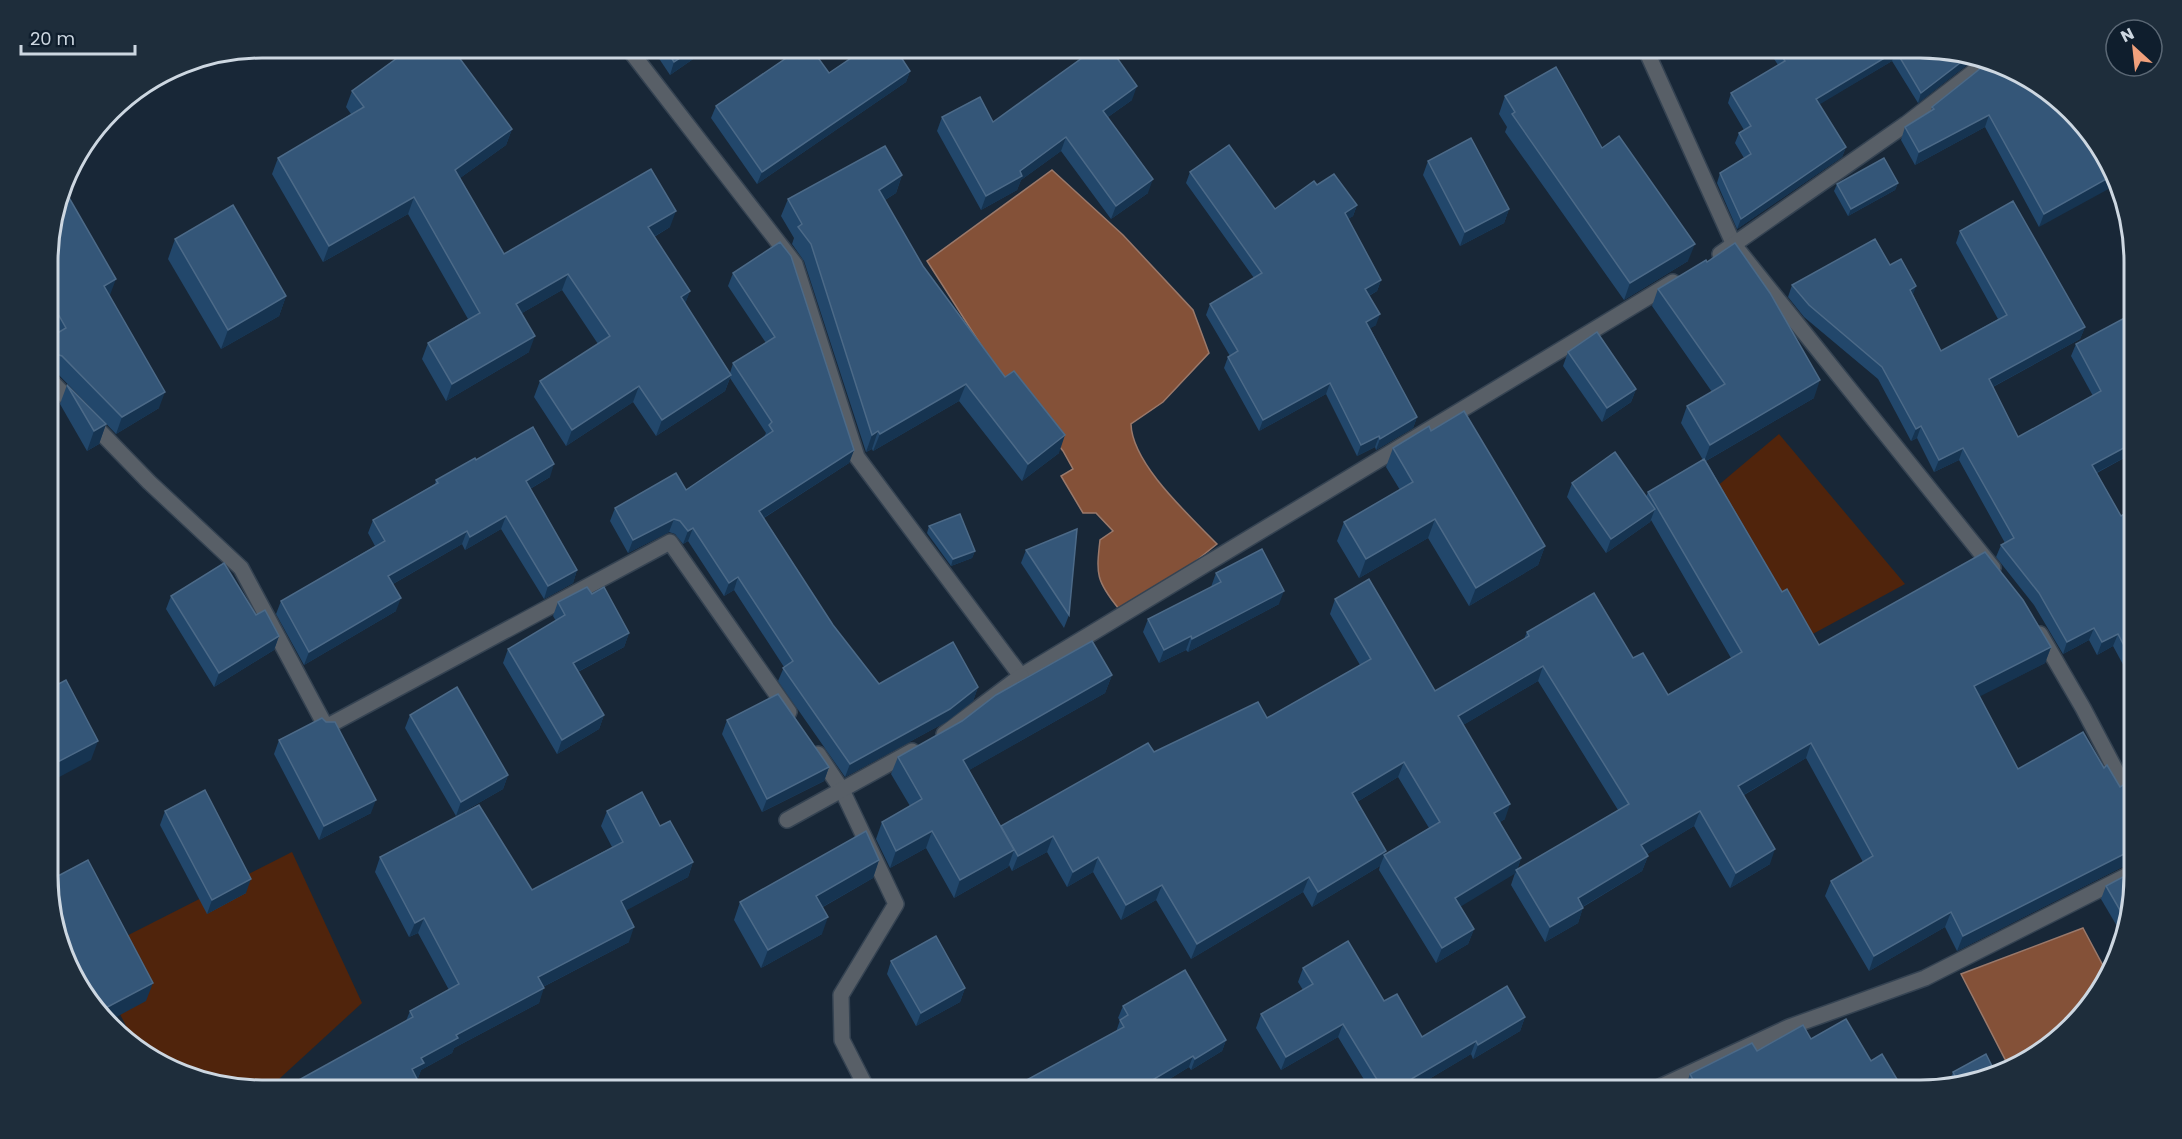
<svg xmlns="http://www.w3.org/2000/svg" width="2182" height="1139" viewBox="0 0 2182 1139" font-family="Poppins,sans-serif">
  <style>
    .green { fill: #50240c }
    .water { fill: #845138; stroke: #9a796b; stroke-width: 1.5 }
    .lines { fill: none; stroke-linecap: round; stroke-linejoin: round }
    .minor-casing { stroke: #354352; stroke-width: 18 }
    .minor { stroke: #585f67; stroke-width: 15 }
    .wall { fill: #22476b; fill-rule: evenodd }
    .shaded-wall { fill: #163451 }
    .building { fill: #345678; stroke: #4c6a88; stroke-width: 1.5 }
    .rim { fill: none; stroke: #cdd7e1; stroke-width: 3 }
  </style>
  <rect width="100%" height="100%" fill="#182737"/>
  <g class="green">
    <path d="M1779,434L1905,584L1809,636L1715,488Z"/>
    <path d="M292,852L362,1003L266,1091L168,1069L134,1041L89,955Z"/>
  </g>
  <g class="water">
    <path d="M1052,170L1123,235L1193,310L1209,353L1163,402L1131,424C1132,464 1190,516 1217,544L1167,584L1119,609C1096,581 1096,574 1100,540L1113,531L1096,513H1083L1061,476L1073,469L1063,451L988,356L927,261Z"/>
    <path d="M2083,928L2108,975L2038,1055L2008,1065L1961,974Z"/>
  </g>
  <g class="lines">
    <defs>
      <g id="minor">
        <path d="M628,48L795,264L857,457L1021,676L1673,282"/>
        <path d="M1645,48L1734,245L1993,568"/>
        <path d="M1720,254L1906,124L1985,63"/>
        <path d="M49,379L149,482L241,568L326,727L670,542L789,712"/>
        <path d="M2040,634L2083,708L2134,805"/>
        <path d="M944,734L1021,676"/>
        <path d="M818,754L842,790L896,904L841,995L842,1040L868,1091"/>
        <path d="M787,820L912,751"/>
        <path d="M1651,1091L1789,1027L1925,978L2134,872"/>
      </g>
    </defs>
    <use href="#minor" class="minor-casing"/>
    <use href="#minor" class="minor"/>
  </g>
  <g class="wall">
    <path d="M397,48H452L512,129L506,145L460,178L504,254L670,227L654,237L690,291L685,303L730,373L733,363L766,343L728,286L733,273L854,450L849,463L764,518L833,625L879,684L978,687L973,701L946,722L845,777L778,681L784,667L734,590L724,596L688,541L683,544L675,534L669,532L628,553L610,521L615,508L686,490L764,437L766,433L730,378L725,391L656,436L633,402L566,446L534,397L540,381L598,344L562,290L522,313L529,352L446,401L422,359L428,343L468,319L408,214L323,262L272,174L278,158L351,114L346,107L352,91L402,54Z"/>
    <path d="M652,48H709L670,75Z"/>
    <path d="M1192,48H1210L1198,56Z"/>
    <path d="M1767,48H1919L1968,64L1918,103L1892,61L1819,104L1846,147L1842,157L1737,229L1717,183L1720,173L1744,158L1735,143L1739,133L1744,130L1728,103L1731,93L1778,65Z"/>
    <path d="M255,49L241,60L236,53Z"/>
    <path d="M1986,64L2098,143L2039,227L1985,127L1915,165L1901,140L1905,127L1931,111L1932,107Z"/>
    <path d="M910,71L906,82L757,184L711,118L716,106L829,73Z"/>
    <path d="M1505,96L1602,148L1688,261L1624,300L1505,132L1507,127L1499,114Z"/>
    <path d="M1132,100L1108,117L1148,193L1111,219L1061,151L1021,180L1017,190L981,210L937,131L942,117L993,122Z"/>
    <path d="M1428,161L1509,209L1504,223L1460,246L1423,175Z"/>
    <path d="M1190,172L1275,209L1317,185L1357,205L1353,216L1348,219L1381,280L1377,291L1369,296L1376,325L1370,328L1417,417L1413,428L1376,450L1375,447L1357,456L1326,394L1259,431L1224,368L1228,357L1230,356L1206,315L1210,304L1254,278L1186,183Z"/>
    <path d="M902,175L896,193L885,200L923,266L1059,453L1022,481L959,401L873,451L872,449L866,452L804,261L792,244L794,238L781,216L788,199Z"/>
    <path d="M1898,183L1895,190L1848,216L1834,191L1837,184Z"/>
    <path d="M1960,231L2085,327L2080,339L1993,387L2018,437L2093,396L2071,356L2076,344L2132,314L2133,453L2097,473L2121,516L2133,509V683L2113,646L2097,655L2089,640L2063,654L2034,605L1996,557L2001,545L2005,543L1959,460L1934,472L1917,438L1911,441L1878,379L1804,317L1788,297L1792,285L1913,295L1941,351L1998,319L1956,243Z"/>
    <path d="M175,239L286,296L279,316L221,349L168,259Z"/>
    <path d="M48,249L110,295L109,296L159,408L116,434L56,372L49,370V338L54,335L49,325Z"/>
    <path d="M1658,289L1814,398L1706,461L1782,592L1819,645L2051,647L2045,663L1979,696L2018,769L2104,768L2120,787L2134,796V863H2130L1957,951L1945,927L1869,971L1825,896L1831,881L1863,862L1806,758L1744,795L1770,864L1730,888L1694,826L1647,854L1648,856L1642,871L1583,907L1578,923L1545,942L1511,885L1515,873L1460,906L1474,929L1468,944L1436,963L1379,870L1380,866L1312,907L1303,892L1191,959L1156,900L1121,920L1093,872L1067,887L1047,852L1012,871L1009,865L1008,867L954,898L926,848L890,868L876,839L882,822L910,806L891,774L898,757L1112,675L1105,693L969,770L1001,826L1154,752L1267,718L1360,665L1330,614L1335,599L1435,691L1524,639L1527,632L1633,658L1668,695L1731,658L1651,520L1650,522L1606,553L1567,497L1572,483L1646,497L1648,492L1703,460L1681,423L1687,406L1712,392L1652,306ZM1538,681L1618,810L1517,870L1521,858L1500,822L1505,819L1463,725ZM1398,777L1429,828L1385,855L1357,802Z"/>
    <path d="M1568,352L1636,389L1631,402L1602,422L1563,366Z"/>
    <path d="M67,385L106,424L99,444L87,451L60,404Z"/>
    <path d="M1431,431L1545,546L1538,565L1469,606L1428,538L1359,578L1337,541L1344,522L1400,490L1386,467L1393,448Z"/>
    <path d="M476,460L550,477L530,489L577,570L573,583L544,599L501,529L465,550L462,544L393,584L396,611L304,665L276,614L281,601L375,546L368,533L373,520L435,484L436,480Z"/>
    <path d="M929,526L975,551L972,558L951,566L927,533Z"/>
    <path d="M1026,550L1069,615L1064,628L1021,563Z"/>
    <path d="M1216,573L1279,604L1188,652L1186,650L1159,663L1143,632L1148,619L1211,587Z"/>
    <path d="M592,594L629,633L624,647L578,672L604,715L599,729L557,754L503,663L508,649L556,621L553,616L558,602Z"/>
    <path d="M171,596L256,615L279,636L274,650L214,687L166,609Z"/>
    <path d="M410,715L508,775L503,789L456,816L405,728Z"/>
    <path d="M727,720L829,767L824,781L762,812L722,734Z"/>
    <path d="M279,740L371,813L319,840L274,754Z"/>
    <path d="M165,811L246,893L207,914L160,825Z"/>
    <path d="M607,811L660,826L693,862L688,877L626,910L629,942L543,987L539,1003L454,1048L452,1053L421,1070L418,1078H417L279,1091L406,1021L410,1011L449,990L418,933L409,937L375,872L380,857L532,890L612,847L601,826Z"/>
    <path d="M879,860L873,878L823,907L822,934L761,968L734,920L740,902Z"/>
    <path d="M2134,876L2121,933L2101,899L2106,886Z"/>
    <path d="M891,961L965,988L960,1002L916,1026L887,974Z"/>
    <path d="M1303,968L1384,1001L1422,1037L1525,1017L1520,1031L1473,1059L1471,1054L1409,1091H1371L1338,1037L1281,1070L1256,1028L1261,1014L1303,990L1298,982Z"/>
    <path d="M1123,1006L1226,1040L1222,1051L1191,1070L1189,1067L1150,1091H1019L1021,1083L1116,1032L1120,1020L1118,1018Z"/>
    <path d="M1757,1051L1871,1061L1904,1091H1686L1685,1088L1690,1074Z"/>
    <path d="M1994,1070L1948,1086L1953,1072Z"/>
  </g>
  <g class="shaded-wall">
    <path d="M695,48H709L670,75L674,62Z"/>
    <path d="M1201,48H1210L1198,56Z"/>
    <path d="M255,49L241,60L244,52Z"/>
    <path d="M1896,51L1892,61L1812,109L1816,99Z"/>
    <path d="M1965,59L1970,60L1968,64L1918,103L1921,93Z"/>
    <path d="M910,71L906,82L757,184L762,172Z"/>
    <path d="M1137,86L1132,100L1098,124L1103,111Z"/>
    <path d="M1989,115L1985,127L1915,165L1919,152Z"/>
    <path d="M512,129L506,145L449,186L455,170Z"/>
    <path d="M1066,137L1061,151L1021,180L1017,190L981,210L986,196Z"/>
    <path d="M1846,147L1842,157L1737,229L1741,219Z"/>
    <path d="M902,175L896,193L873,207L879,190Z"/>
    <path d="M2110,177L2114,186L2039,227L2044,214Z"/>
    <path d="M1153,179L1148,193L1111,219L1116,206Z"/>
    <path d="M1898,183L1895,190L1848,216L1851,209Z"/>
    <path d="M414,197L408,214L323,262L329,246Z"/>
    <path d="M1357,205L1353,216L1341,224L1345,213Z"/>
    <path d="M1509,209L1504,223L1460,246L1465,232Z"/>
    <path d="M676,211L670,227L643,243L648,227Z"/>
    <path d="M1695,244L1688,261L1624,300L1630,283Z"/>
    <path d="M568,274L562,290L510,320L516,304Z"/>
    <path d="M116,279L110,295L98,302L104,286Z"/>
    <path d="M1381,280L1377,291L1361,300L1365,289Z"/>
    <path d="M1916,286L1912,298L1910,290Z"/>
    <path d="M690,291L684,307L681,297Z"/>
    <path d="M286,296L279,316L221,349L228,330Z"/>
    <path d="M1380,314L1376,325L1362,333L1366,322Z"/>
    <path d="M2085,327L2080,339L1985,391L1989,379Z"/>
    <path d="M535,336L529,352L446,401L452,384Z"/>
    <path d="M53,353L49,365V356Z"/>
    <path d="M731,375L725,391L656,436L662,420Z"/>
    <path d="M1820,380L1814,398L1704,462L1710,445Z"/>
    <path d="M1330,383L1326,394L1259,431L1263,420Z"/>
    <path d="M966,384L959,401L873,451L880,434Z"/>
    <path d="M639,386L633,402L566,446L572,430Z"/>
    <path d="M1636,389L1631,402L1602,422L1607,408Z"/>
    <path d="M165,392L159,408L116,434L122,417Z"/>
    <path d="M1417,417L1413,428L1376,450L1380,439Z"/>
    <path d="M106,424L99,444L87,451L94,431Z"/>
    <path d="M1921,426L1917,438L1911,441L1916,429Z"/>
    <path d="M878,431L872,449L866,452L872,435Z"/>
    <path d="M1065,435L1059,453L1022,481L1028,464Z"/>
    <path d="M1379,436L1375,447L1357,456L1361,445Z"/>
    <path d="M2133,443V453L2088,477L2092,465Z"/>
    <path d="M1963,448L1959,460L1934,472L1939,460Z"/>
    <path d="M854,450L849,463L754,524L759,511Z"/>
    <path d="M554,464L550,477L521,494L526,481Z"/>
    <path d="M1655,509L1650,522L1606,553L1611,539Z"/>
    <path d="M506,516L501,529L465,550L470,537Z"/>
    <path d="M674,519L669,532L628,553L633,540Z"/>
    <path d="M1435,519L1428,538L1359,578L1366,559Z"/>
    <path d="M693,528L688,541L683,544L688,531Z"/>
    <path d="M467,531L462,544L384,589L388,576Z"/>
    <path d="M1545,546L1538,565L1469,606L1476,588Z"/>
    <path d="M975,551L972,558L951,566L953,559Z"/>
    <path d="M577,570L573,583L544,599L548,586Z"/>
    <path d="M738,577L734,590L724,596L729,583Z"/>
    <path d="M1284,591L1279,604L1188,652L1192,639Z"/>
    <path d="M401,598L396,611L304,665L309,652Z"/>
    <path d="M2094,628L2089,640L2063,654L2067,642Z"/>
    <path d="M629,633L624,647L568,677L573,663Z"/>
    <path d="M2118,634L2113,646L2097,655L2102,642Z"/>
    <path d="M279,636L274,650L214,687L219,673Z"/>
    <path d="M1191,636L1186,650L1159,663L1164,650Z"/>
    <path d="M2051,647L2045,663L1969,702L1974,686Z"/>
    <path d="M1543,666L1538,681L1453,731L1458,716Z"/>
    <path d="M1112,675L1105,693L957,777L963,760Z"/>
    <path d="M978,687L973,701L946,722L845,777L850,764Z"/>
    <path d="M604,715L599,729L557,754L562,740Z"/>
    <path d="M98,741L91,760L50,782V766Z"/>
    <path d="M1811,743L1806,758L1733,801L1738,786Z"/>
    <path d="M1404,762L1398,777L1347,808L1352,793Z"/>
    <path d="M829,767L824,781L762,812L767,799Z"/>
    <path d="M508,775L503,789L456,816L461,802Z"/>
    <path d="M376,800L371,813L319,840L324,826Z"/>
    <path d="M1510,804L1505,819L1489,828L1494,813Z"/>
    <path d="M1700,811L1694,826L1636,861L1641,845Z"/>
    <path d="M932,831L926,848L890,868L896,851Z"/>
    <path d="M1053,836L1047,852L1012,871L1018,856Z"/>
    <path d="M1775,849L1770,864L1730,888L1736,873Z"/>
    <path d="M2134,849V863H2130L1957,951L1963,936Z"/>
    <path d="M1014,850L1008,867L954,898L960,880Z"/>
    <path d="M1386,851L1380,866L1312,907L1318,892Z"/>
    <path d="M1648,856L1642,871L1572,913L1578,898Z"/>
    <path d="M1098,857L1093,872L1067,887L1073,872Z"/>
    <path d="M1521,858L1516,873L1450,913L1455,898Z"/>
    <path d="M879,860L873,878L810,914L816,896Z"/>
    <path d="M693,862L688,877L616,916L621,901Z"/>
    <path d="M1309,877L1303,892L1191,959L1197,944Z"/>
    <path d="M251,879L246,893L207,914L212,900Z"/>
    <path d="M1162,885L1156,900L1121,920L1126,905Z"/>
    <path d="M1583,908L1578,923L1545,942L1550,927Z"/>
    <path d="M1951,912L1945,927L1869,971L1874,956Z"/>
    <path d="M828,917L822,934L761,968L768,950Z"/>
    <path d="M424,918L418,933L409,937L415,923Z"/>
    <path d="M634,927L629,942L533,992L538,977Z"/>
    <path d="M1474,929L1468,944L1436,963L1442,948Z"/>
    <path d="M153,983L146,1001L109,1021L98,1012Z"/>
    <path d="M544,988L539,1003L454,1048L452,1053L421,1070L418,1078L406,1084L412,1069L421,1058L456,1035Z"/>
    <path d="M965,988L960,1002L916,1026L921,1013Z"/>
    <path d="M1525,1017L1520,1031L1473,1059L1478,1045Z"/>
    <path d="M1343,1024L1338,1037L1281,1070L1286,1057Z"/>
    <path d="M1226,1040L1222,1051L1191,1070L1195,1059Z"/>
    <path d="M1476,1041L1471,1054L1409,1091H1391Z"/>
    <path d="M1193,1056L1189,1067L1150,1091H1136L1137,1089Z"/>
  </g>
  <g class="building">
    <path d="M411,48H452L512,129L455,170L504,254L651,169L676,211L648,227L690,291L681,297L731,375L662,420L639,386L572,430L540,381L610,336L568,274L516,304L535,336L452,384L428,343L480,313L414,197L329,246L278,158L364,107L352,91Z"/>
    <path d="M665,48H695L674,62Z"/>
    <path d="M801,48H811L829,73L866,48H895L910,71L762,172L716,106Z"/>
    <path d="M1096,48H1110L1137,86L1103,111L1153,179L1116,206L1066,137L1020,171L1022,176L986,196L942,117L980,97L993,122Z"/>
    <path d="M1777,48H1919L1965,59L1921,93L1896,51L1816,99L1846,147L1741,219L1720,173L1751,154L1739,133L1751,126L1731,93L1785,61Z"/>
    <path d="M1986,64L2014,70L2098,143L2110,177L2044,214L1989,115L1919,152L1905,127L1934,109L1932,107Z"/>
    <path d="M1556,67L1602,148L1619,136L1695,244L1630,283L1512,114L1515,112L1505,96Z"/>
    <path d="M1471,138L1509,209L1465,232L1428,161Z"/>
    <path d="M1229,145L1275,209L1314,181L1317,185L1334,174L1357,205L1345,213L1381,280L1365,289L1380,314L1366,322L1417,417L1380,439L1379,436L1361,445L1330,383L1263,420L1228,357L1238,351L1210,304L1262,273L1190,172Z"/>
    <path d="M885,146L902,175L879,190L923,266L1005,377L1014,371L1065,435L1028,464L966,384L880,434L878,431L872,435L811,244L798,227L802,224L788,199Z"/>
    <path d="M1884,158L1898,183L1851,209L1837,184Z"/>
    <path d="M64,189L116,279L104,286L165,392L122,417L62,356L53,353L49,356V338L66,328L49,298L48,249Z"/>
    <path d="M2013,201L2085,327L1989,379L2018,437L2101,391L2076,344L2132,314L2133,367L2129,369L2133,375V443L2092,465L2121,516L2133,509V663L2118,634L2102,642L2094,628L2067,642L2039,593L2001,545L2014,538L1963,448L1939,460L1921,426L1916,429L1882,367L1809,305L1792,285L1875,239L1890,265L1901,259L1916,286L1910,290L1941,351L2007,315L1960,231Z"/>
    <path d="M233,205L286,296L228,330L175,239Z"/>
    <path d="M780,242L791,256L854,450L759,511L833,625L879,684L953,642L978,687L950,709L850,764L783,668L793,661L738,577L729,583L693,528L688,531L680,521L674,519L633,540L615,508L676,473L686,490L773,431L769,425L772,422L733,363L775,337L733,273Z"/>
    <path d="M1735,243L1770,293L1820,380L1710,445L1687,406L1725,384L1658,289L1706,260L1707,262Z"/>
    <path d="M1597,332L1636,389L1607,408L1568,352Z"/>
    <path d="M67,385L106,424L94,431Z"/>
    <path d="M1464,411L1545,546L1476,588L1435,519L1366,559L1344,522L1413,482L1393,448L1429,426L1431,431Z"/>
    <path d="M533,427L554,464L526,481L577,570L548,586L506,516L470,537L467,531L388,576L401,598L309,652L281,601L385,541L373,520L438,483L436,480L475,458L476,460Z"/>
    <path d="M1615,452L1655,509L1611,539L1572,483Z"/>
    <path d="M1704,459L1782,592L1787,589L1819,645L1985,552L2023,600L2051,647L1974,686L2018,769L2083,732L2104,768L2107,765L2120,787L2125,784L2131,795L2134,796V849L1963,936L1951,912L1874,956L1831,881L1873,856L1811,743L1738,786L1775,849L1736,873L1700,811L1641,845L1648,856L1578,898L1583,908L1550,927L1516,870L1629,804L1543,666L1458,716L1510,804L1494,813L1521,858L1455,898L1474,929L1442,948L1384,855L1440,822L1404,762L1352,793L1386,851L1318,892L1309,877L1197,944L1162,885L1126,905L1098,857L1073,872L1053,836L1018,856L1001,826L1148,743L1154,752L1258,702L1267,718L1371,659L1335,599L1369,579L1435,691L1529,636L1527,632L1594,593L1633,658L1643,653L1668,695L1742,652L1648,492Z"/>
    <path d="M960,514L975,551L953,559L929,526Z"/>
    <path d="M1077,529L1069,615L1026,550Z"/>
    <path d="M1262,549L1284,591L1192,639L1191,636L1164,650L1148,619L1221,582L1216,573Z"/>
    <path d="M224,563L256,615L265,610L279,636L219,673L171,596Z"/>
    <path d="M587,587L592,594L604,587L629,633L573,663L604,715L562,740L508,649L565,615L558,602Z"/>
    <path d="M1092,641L1112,675L963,760L1014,850L960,880L932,831L896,851L882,822L922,799L898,757L962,721L996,695Z"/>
    <path d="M66,680L98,741L50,766L49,689Z"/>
    <path d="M457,687L508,775L461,802L410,715Z"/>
    <path d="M778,694L829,767L767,799L727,720Z"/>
    <path d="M322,718L326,722H335L376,800L324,826L279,740Z"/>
    <path d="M205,790L251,879L212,900L165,811Z"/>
    <path d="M642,792L660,826L670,821L693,862L621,901L634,927L538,977L544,988L456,1035L458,1038L421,1058L424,1063L412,1069L423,1091H279L413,1017L410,1011L459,984L424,918L415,923L380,857L479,805L532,890L623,842L607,811Z"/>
    <path d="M866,831L879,860L816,896L828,917L768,950L740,902Z"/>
    <path d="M88,860L153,983L98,1012L92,1007L50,904V863L58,876Z"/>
    <path d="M2134,871V876L2124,917L2106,886Z"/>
    <path d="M936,936L965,988L921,1013L891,961Z"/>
    <path d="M1348,941L1384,1001L1397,994L1422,1037L1507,986L1525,1017L1478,1045L1476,1041L1391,1091H1384L1343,1024L1286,1057L1261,1014L1313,984L1303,968Z"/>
    <path d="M1185,970L1226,1040L1195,1059L1193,1056L1137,1089L1138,1091H1025L1021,1083L1124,1027L1120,1020L1128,1015L1123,1006Z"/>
    <path d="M1846,1019L1871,1061L1882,1054L1904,1091H1699L1690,1074L1752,1043L1757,1051L1803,1025L1811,1039Z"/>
    <path d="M1986,1054L1994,1070L1958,1082L1953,1072Z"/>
  </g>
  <path d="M0 0H2182V1139H0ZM262 58H1920A204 204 0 0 1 2124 262V876A204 204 0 0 1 1920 1080H262A204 204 0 0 1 58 876V262A204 204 0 0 1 262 58Z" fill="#1e2d3b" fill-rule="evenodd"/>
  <path class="rim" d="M262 58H1920A204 204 0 0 1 2124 262V876A204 204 0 0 1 1920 1080H262A204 204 0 0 1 58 876V262A204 204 0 0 1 262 58Z"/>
  <g transform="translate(2134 48) rotate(333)"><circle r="28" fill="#0f1e2d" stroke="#5b6875" stroke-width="1.5"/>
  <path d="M0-4.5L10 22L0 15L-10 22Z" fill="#f1a17c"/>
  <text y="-9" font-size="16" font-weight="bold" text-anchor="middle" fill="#cdd7e1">N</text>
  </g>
  <path d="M21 45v9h114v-9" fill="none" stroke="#cdd7e1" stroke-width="3"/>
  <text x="30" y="45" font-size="18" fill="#cdd7e1" stroke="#0f1e2d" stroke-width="4.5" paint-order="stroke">20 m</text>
</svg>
